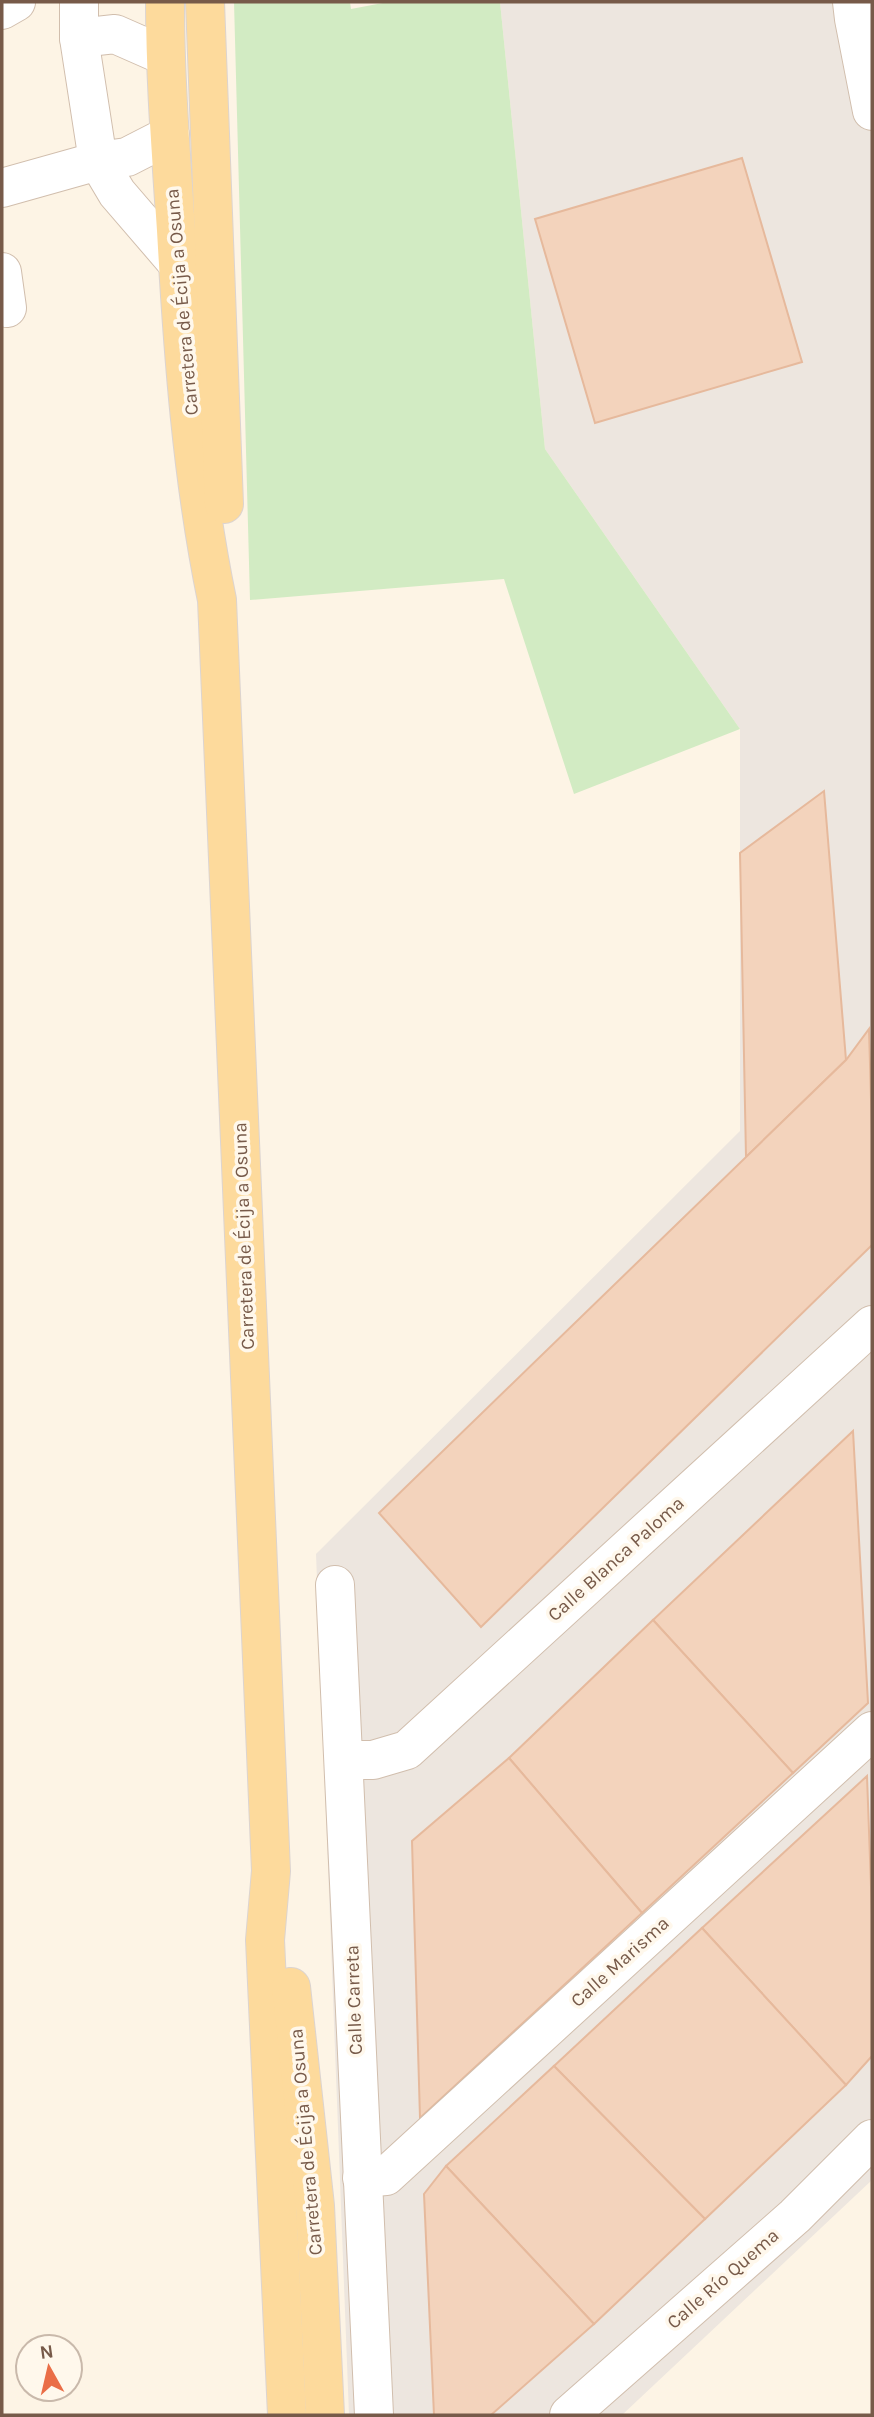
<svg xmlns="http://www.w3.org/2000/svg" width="874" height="2417" viewBox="0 0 874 2417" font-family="Karla,sans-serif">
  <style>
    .industrial { fill: #ede6df }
    .green { fill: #d2ebc3 }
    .building { fill: #f3d3bc; stroke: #e6b99c; stroke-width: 2 }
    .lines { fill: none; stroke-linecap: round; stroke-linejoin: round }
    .minor-casing { stroke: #d1bead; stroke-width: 40 }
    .major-casing { stroke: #dcd4d0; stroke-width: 40 }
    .minor { stroke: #fff; stroke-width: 38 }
    .major { stroke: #fdda9c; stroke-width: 38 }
    .labels { text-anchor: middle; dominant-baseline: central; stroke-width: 7; stroke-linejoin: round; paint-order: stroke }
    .street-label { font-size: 19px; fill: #775a49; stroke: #fff8ec }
  </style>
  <rect width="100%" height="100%" fill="#fdf4e5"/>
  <path class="industrial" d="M500,2H872V2180L622,2415H349L316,1554L740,1131V729L545,449Z"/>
  <path class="green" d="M234,2H350L351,9L388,2H500L545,449L740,729L574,794L504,579L250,600Z"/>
  <g class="building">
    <path d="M742,158L802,362L595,423L535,219Z"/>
    <path d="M824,791L846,1060L746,1157L740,853Z"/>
    <path d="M869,1029L872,1135V1245L481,1627L379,1513L846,1060Z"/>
    <path d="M853,1431L868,1703L793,1773L653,1620Z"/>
    <path d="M653,1620L793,1773L642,1913L509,1758Z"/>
    <path d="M509,1758L642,1913L420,2118L412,1841Z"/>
    <path d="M867,1776L872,1914V2056L846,2085L702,1928Z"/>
    <path d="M702,1928L846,2085L705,2219L554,2066Z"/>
    <path d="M554,2066L705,2219L594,2324L446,2166Z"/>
    <path d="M446,2166L594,2324L491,2415H434L424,2194Z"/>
  </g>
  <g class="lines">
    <defs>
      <g id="minor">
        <path d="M79,2V38L98,161L117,193L178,264"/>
        <path d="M852,2L854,19L872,111"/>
        <path d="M2,10L16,2"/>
        <path d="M79,38L115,34L165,56"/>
        <path d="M2,188L98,161L127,157L170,135"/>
        <path d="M2,272L7,308"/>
        <path d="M335,1585L374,2415"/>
        <path d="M344,1760H373L407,1750L872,1325"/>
        <path d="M362,2178L386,2176L872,1731"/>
        <path d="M569,2415L795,2216L872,2139"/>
      </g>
      <g id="major">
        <path d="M165,2C165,78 171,154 176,230C183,354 192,479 217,600L271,1871L265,1940L287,2415"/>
        <path d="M205,2L224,504"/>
        <path d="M291,1987L315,2206L325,2415"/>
      </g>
    </defs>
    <use href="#minor" class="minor-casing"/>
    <use href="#major" class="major-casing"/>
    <use href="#minor" class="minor"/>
    <use href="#major" class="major"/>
  </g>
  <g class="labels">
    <g class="street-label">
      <text transform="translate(182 302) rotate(-95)">Carretera de Écija a Osuna</text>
      <text transform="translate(244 1236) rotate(-92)">Carretera de Écija a Osuna</text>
      <text transform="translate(616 1559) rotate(-42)">Calle Blanca Paloma</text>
      <text transform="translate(620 1962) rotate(-42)">Calle Marisma</text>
      <text transform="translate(354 2000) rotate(-92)">Calle Carreta</text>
      <text transform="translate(306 2142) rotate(-95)">Carretera de Écija a Osuna</text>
      <text transform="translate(723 2279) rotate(-41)">Calle Río Quema</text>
    </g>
  </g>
  <rect width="874" height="2417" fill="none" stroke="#775a49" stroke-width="7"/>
  <g transform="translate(49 2368) rotate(352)"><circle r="33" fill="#fff8ec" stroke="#c9b9ab" stroke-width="2"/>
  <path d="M0-5L12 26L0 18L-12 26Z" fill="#ea6e47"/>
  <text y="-10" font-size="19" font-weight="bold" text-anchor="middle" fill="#775a49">N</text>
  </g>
</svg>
